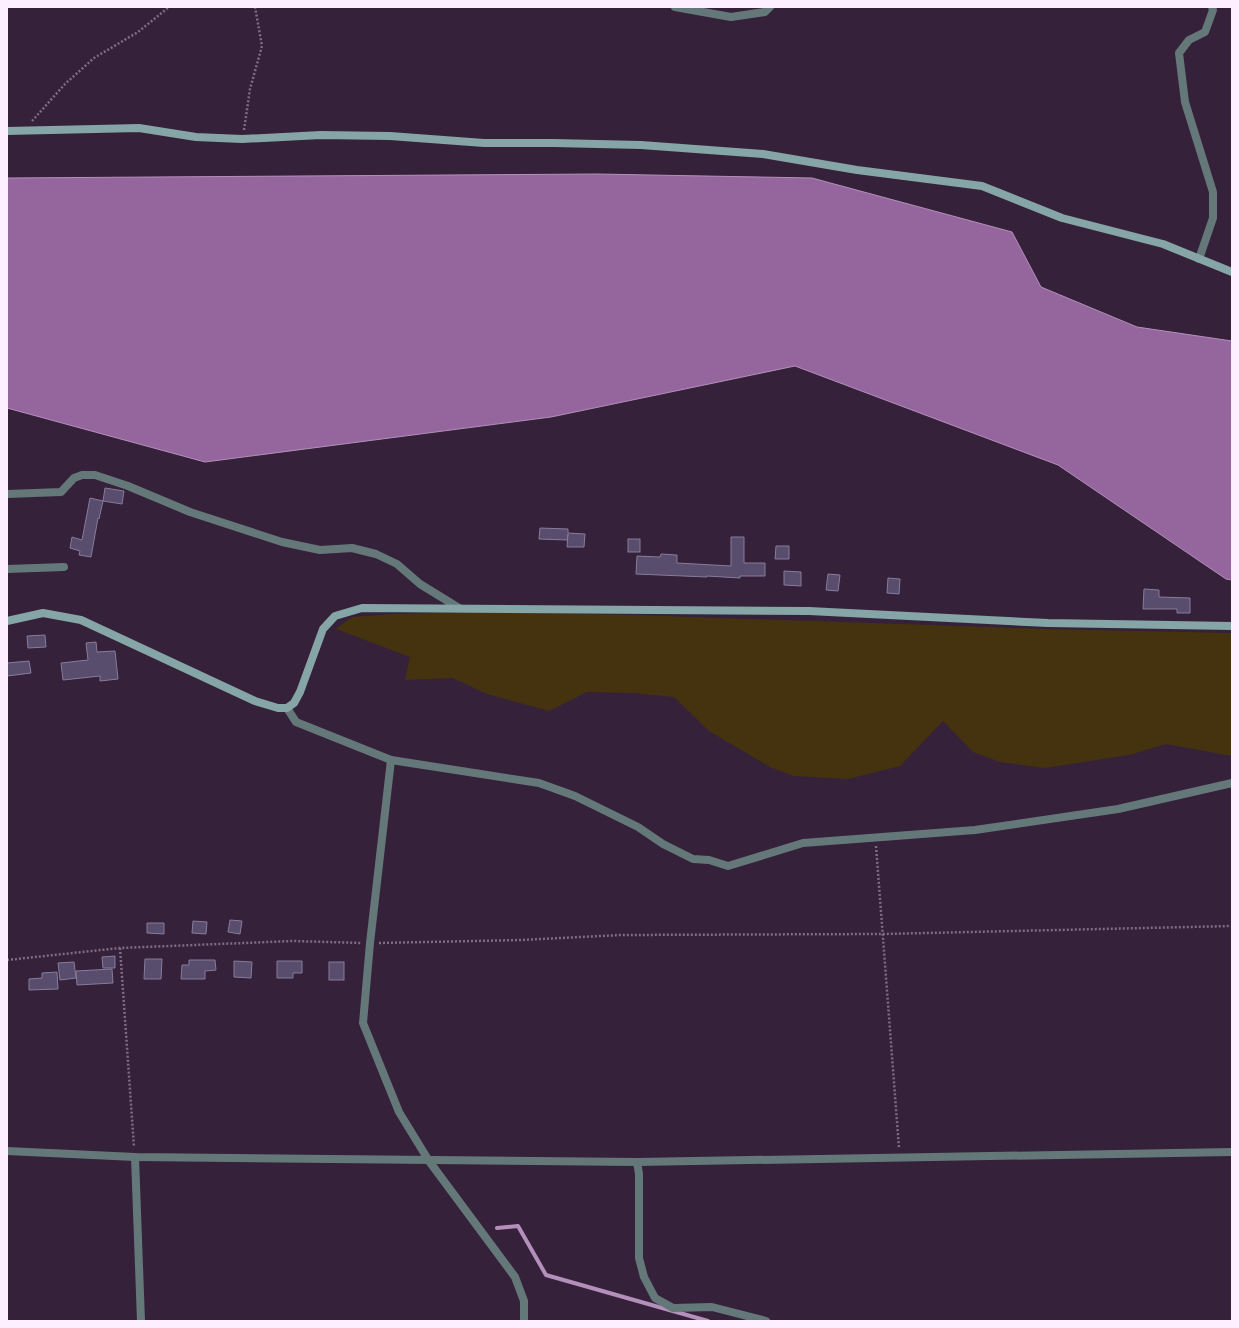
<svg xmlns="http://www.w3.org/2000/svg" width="1239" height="1328" viewBox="0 0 1239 1328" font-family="Barlow,sans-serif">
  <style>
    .green { fill: #45330f }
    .water { fill: #95669e; stroke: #b48fbb }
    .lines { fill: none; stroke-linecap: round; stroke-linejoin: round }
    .stream { stroke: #b48fbb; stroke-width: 4 }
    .building { fill: #584d6c; stroke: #887c9d }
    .path { stroke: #7f6d82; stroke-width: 2.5; stroke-dasharray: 2 2; stroke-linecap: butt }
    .minor { stroke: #657879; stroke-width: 8 }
    .secondary { stroke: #85a5a7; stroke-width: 8 }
  </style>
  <rect width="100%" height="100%" fill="#352139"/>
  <path class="green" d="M476,612L636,615L1044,629L1232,633V756L1166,744L1129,755L1045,768L1000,762L973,752L943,721L900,766L848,779L794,776L770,767L709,731L674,697L633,693L587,692L549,711L487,694L453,678L405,680L410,657L336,629L352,617L394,614Z"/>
  <path class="water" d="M597,174L812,178L1012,232L1041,287L1137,327L1232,341V580L1226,579L1058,465L795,366L551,417L205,462L7,408V178Z"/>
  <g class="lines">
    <path class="stream" d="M497,1228L518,1226L546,1275L708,1321"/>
  </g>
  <g class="building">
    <path d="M105,488L124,491L122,504L103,501Z"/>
    <path d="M90,498L103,501L99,519L98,518L91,557L79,555L80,551L70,548L72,537L82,540Z"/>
    <path d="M540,528L568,529V533L585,534L584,547H567L568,534L567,540L539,539Z"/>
    <path d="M731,537H744V563H765V576H740V578L707,576V577L636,574L637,556L660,557L661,554L677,555V563L731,566Z"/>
    <rect x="628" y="539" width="12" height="13"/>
    <path d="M776,546H789V559H775Z"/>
    <path d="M784,571L801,572V586L784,585Z"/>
    <path d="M828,574L840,575L838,591L826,590Z"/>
    <path d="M888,578L900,579L899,594L887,593Z"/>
    <path d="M1144,589L1159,590V597L1190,598V613H1177V609H1143Z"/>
    <path d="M45,635L46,647L28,648L27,636Z"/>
    <path d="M96,642L97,652L115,651L118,679L100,681V676L63,680L61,663L88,660L86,643Z"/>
    <path d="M29,661L31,673L7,676V663Z"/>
    <path d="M230,920L242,921L240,934L228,932Z"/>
    <path d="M193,921L207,922L206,934L192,933Z"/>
    <path d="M147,923H164V934L147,933Z"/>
    <path d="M115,956V968H103L102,957Z"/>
    <path d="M145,959H162L161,979H144Z"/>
    <path d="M189,960H215L216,970L205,971V979H181L182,965H189Z"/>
    <path d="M234,961L252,962L251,978L234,977Z"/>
    <path d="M277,961H302V973H293V978H277Z"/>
    <path d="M74,962L76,978L60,980L58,963Z"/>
    <rect x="329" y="962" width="15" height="18"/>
    <path d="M112,969L113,983L77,985L76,971Z"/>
    <path d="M57,972L58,989L29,990V979L42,978V973Z"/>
  </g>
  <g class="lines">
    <g class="path">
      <path d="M32,121L65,84L94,58L138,32L169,7"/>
      <path d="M244,130L250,89L262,46L255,7"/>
      <path d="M876,846L899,1148"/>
      <path d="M379,943L521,940L621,935L883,934L1232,926"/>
      <path d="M120,948L134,1147"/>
      <path d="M7,960L120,948L293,941L362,943"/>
    </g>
    <g class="minor">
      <path d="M675,7L731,17L765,12L770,7"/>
      <path d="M1199,259L1213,218V192L1185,102L1179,53L1189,40L1205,32L1213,10L1212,7"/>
      <path d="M7,494L61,492L74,478L82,475H95L128,486L190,512L282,542L320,550L352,548L376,554L397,564L420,584L459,608"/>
      <path d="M7,569L64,567"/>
      <path d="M287,708L296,722L391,760L370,943L363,1023L399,1112L429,1161L515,1277L524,1301V1321"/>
      <path d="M391,760L539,783L575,796L638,827L663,844L693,859L709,860L728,866L803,843L975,830L1118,809L1232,783"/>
      <path d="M7,1151L135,1157L637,1162L1232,1152"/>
      <path d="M135,1157L141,1321"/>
      <path d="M637,1162L639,1174V1258L644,1277L655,1298L673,1308L712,1307L766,1321"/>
    </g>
    <g class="secondary">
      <path d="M7,131L139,128L196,137L242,139L321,135L390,136L484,143H554L641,145L763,154L857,170L982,186L1062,218L1163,244L1232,272"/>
      <path d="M7,621L43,613L81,620L255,701L278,708H287L294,703L300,692L323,629L335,616L362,608L809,611L1048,623L1232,626"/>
    </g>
  </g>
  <rect width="1239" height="1328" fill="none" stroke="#fdefff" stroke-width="16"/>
</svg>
